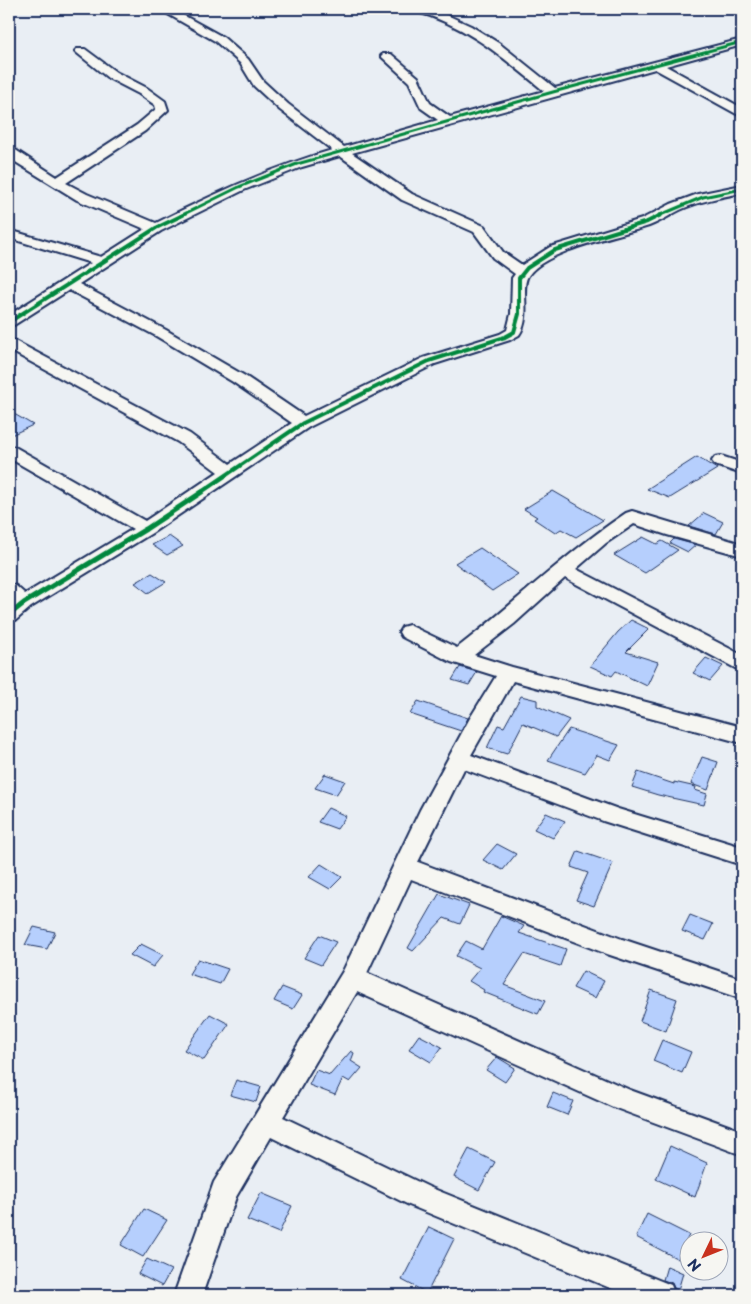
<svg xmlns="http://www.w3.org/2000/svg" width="751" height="1304" viewBox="0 0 751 1304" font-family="'Playpen Sans',sans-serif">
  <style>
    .building { fill: #b6cffd; stroke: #1b2f5e }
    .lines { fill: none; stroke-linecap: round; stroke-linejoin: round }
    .street-casing { stroke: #1b2f5e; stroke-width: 4 }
    .street { fill: #f6f6f2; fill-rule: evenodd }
    .cycleway-far2-casing { stroke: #f6f6f2; stroke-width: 5 }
    .cycleway-far1-casing { stroke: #f6f6f2; stroke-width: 6 }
    .cycleway-casing { stroke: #f6f6f2; stroke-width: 8 }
    .cycleway-far2 { stroke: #00873e; stroke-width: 3 }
    .cycleway-far1 { stroke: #00873e; stroke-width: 4 }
    .cycleway { stroke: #00873e; stroke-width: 5 }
  </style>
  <rect width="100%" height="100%" fill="#e9eef4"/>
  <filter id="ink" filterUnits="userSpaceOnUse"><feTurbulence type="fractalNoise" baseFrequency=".02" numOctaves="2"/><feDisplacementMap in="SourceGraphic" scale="10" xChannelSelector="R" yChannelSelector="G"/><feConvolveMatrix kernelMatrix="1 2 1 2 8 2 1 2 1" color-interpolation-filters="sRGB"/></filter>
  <g filter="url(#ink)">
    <g class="building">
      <path d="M9,411L33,425L9,436Z"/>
      <path d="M697,457L717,469L670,498L647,489Z"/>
      <path d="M553,491L603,520L576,537L561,529L555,533L534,519L537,517L524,509Z"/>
      <path d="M704,513L723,522L716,534L689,526Z"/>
      <path d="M169,536L183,546L167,555L152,545Z"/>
      <path d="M643,537L657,544L662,541L678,550L645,573L614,555Z"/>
      <path d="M674,539L696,545L688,552L670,543Z"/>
      <path d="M480,548L518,574L492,591L455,563Z"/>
      <path d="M152,573L166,582L148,593L135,583Z"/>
      <path d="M631,620L649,629L626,652L658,662L647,686L616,671L612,676L590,666L618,632Z"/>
      <path d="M706,658L723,666L710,681L693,673Z"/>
      <path d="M460,667L477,672L469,685L452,680Z"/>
      <path d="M521,696L537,700V706L569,720L556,737L523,723L507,754L487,748L498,725L504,727Z"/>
      <path d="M418,701L468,718L461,731L410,714Z"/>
      <path d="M569,729L619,745L610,760L597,755L585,773L548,760Z"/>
      <path d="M702,757L718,762L708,790L691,784Z"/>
      <path d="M638,772L674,784V782L696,787L695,790L707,794L704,805L658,795L632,787Z"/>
      <path d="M325,774L345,781L336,795L315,788Z"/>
      <path d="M328,808L346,816L337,829L318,822Z"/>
      <path d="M546,813L565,821L553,838L534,829Z"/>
      <path d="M497,844L516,854L503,870L483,860Z"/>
      <path d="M578,851L613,863L594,906L576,900L588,873L571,867Z"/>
      <path d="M321,864L342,877L330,889L309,877Z"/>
      <path d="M439,894L469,905L460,924L444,918L413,951L408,948Z"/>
      <path d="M690,915L713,924L705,940L682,931Z"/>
      <path d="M501,916L524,926L519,933L566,949L560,966L524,954L504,985L545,1001L538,1014L483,992L484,990L469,981L480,968L456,956L466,941L482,949Z"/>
      <path d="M34,927L55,932L47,949L25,945Z"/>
      <path d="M319,935L336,942L321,965L304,958Z"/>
      <path d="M141,944L163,955L153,967L130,955Z"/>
      <path d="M198,959L228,969L220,984L189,974Z"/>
      <path d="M583,971L604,981L595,998L573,988Z"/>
      <path d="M282,987L302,995L293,1009L274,1001Z"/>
      <path d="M651,990L677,999L666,1031L640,1021Z"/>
      <path d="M210,1014L229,1024L204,1060L184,1050Z"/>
      <path d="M419,1035L442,1047L431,1062L409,1049Z"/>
      <path d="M662,1040L691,1052L682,1073L653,1061Z"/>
      <path d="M351,1051L354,1053L351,1061L362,1068L350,1082L343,1078L335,1095L309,1085L316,1070L330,1075Z"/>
      <path d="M497,1057L515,1068L505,1082L486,1070Z"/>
      <path d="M236,1080L261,1087L256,1102L230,1095Z"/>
      <path d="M553,1093L573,1101L567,1115L547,1107Z"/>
      <path d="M670,1146L707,1163L695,1197L656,1179Z"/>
      <path d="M469,1149L495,1162L479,1190L454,1177Z"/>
      <path d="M261,1193L292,1206L279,1233L247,1220Z"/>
      <path d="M144,1209L167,1220L143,1257L121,1245Z"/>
      <path d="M647,1214L689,1235L678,1259L636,1237Z"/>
      <path d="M429,1227L454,1239L427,1293L402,1280Z"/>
      <path d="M147,1259L171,1270L162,1286L138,1274Z"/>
      <path d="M667,1266L683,1273L678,1290L674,1288L672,1283L663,1280Z"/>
    </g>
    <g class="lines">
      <defs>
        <g id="street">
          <path d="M159,9H172L223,37L248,59L263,81L288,104L344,147L438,120L421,108L409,82L383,58L381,56L383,54H391L418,77L430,103L450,117L544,91C504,58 465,24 414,11L413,9L436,10L471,26L500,44L555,88L742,39V45L666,66L742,108V117L655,69L352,153L412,194L484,226L503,252L522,265L550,247L642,219L671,204L698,194L742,185V193C721,197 700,201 680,210C670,215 660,222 649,226C619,236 545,250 528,276C520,288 532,317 519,335L510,340L435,364L309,427L152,533L31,607L16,620L9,621V605L12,603L9,600V584L16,586L25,594L133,529L9,458V446L15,447L145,521L218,472L178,442L9,350V339L15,341L190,434L230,464L292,423L233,382L156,336L69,290L14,325L9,327V315L91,263L9,238V230L101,257L145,229L77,200L9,158V148L14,149L57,177L137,125L156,109L155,105L139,94L108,78L77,53L75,51L77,49H85L116,72L147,88L165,101L168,110L145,131L66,183L87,194L156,223C213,194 270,168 332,150L280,110L254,86L240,63L215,41ZM340,156L402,200L474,232L493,258L515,274L512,278L511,314L507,330L500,334L423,358L304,416L245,376L166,330L79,284L161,231L244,190L302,167Z"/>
          <path d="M721,456L742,463V474L715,465L712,461L715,457Z"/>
          <path d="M632,511L742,544V556L667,535L634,524L606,543L576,569L742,655V670L735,668L565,578L514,624L474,655L512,667L742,727V743L513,681L471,755L618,809L742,847V865L603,821L464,769L418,862L622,939L742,979V999L607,954L411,879L367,973L630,1090L742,1131V1155L613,1107L357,992L283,1117L429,1187L671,1285L675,1295H627L409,1205L271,1137L236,1197L202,1295H174L214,1182L343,971L420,810L470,718L496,676L451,662L402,637L399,632L402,627L409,625L457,648C514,604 566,553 626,513Z"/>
        </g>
      </defs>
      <use href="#street" class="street-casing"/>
      <use href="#street" class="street"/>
      <defs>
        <g id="cycleway-far2">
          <path d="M180,216L239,187L297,164L553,92L742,42"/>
          <path d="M658,216L703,197L742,189"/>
        </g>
        <g id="cycleway-far1">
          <path d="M9,322L156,228L183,215"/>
          <path d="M200,493L303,423L429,361L505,337L514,332L519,314V278L527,268L555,250L647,222L661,215"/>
        </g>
        <path id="cycleway" d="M9,615L24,603L146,529L202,492"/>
      </defs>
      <use href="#cycleway-far2" class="cycleway-far2-casing"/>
      <use href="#cycleway-far1" class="cycleway-far1-casing"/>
      <use href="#cycleway" class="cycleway-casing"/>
      <use href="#cycleway-far2" class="cycleway-far2"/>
      <use href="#cycleway-far1" class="cycleway-far1"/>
      <use href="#cycleway" class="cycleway"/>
    </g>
  </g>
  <rect width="751" height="1304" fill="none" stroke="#f6f6f2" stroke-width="30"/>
  <rect x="15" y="15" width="721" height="1274" fill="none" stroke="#1b2f5e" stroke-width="2" filter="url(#ink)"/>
  <g transform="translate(704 1256) rotate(227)"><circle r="24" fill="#f6f6f2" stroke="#9ea6b7"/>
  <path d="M0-4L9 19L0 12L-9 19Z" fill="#c8321e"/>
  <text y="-8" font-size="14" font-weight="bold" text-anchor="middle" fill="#1b2f5e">N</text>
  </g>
</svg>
